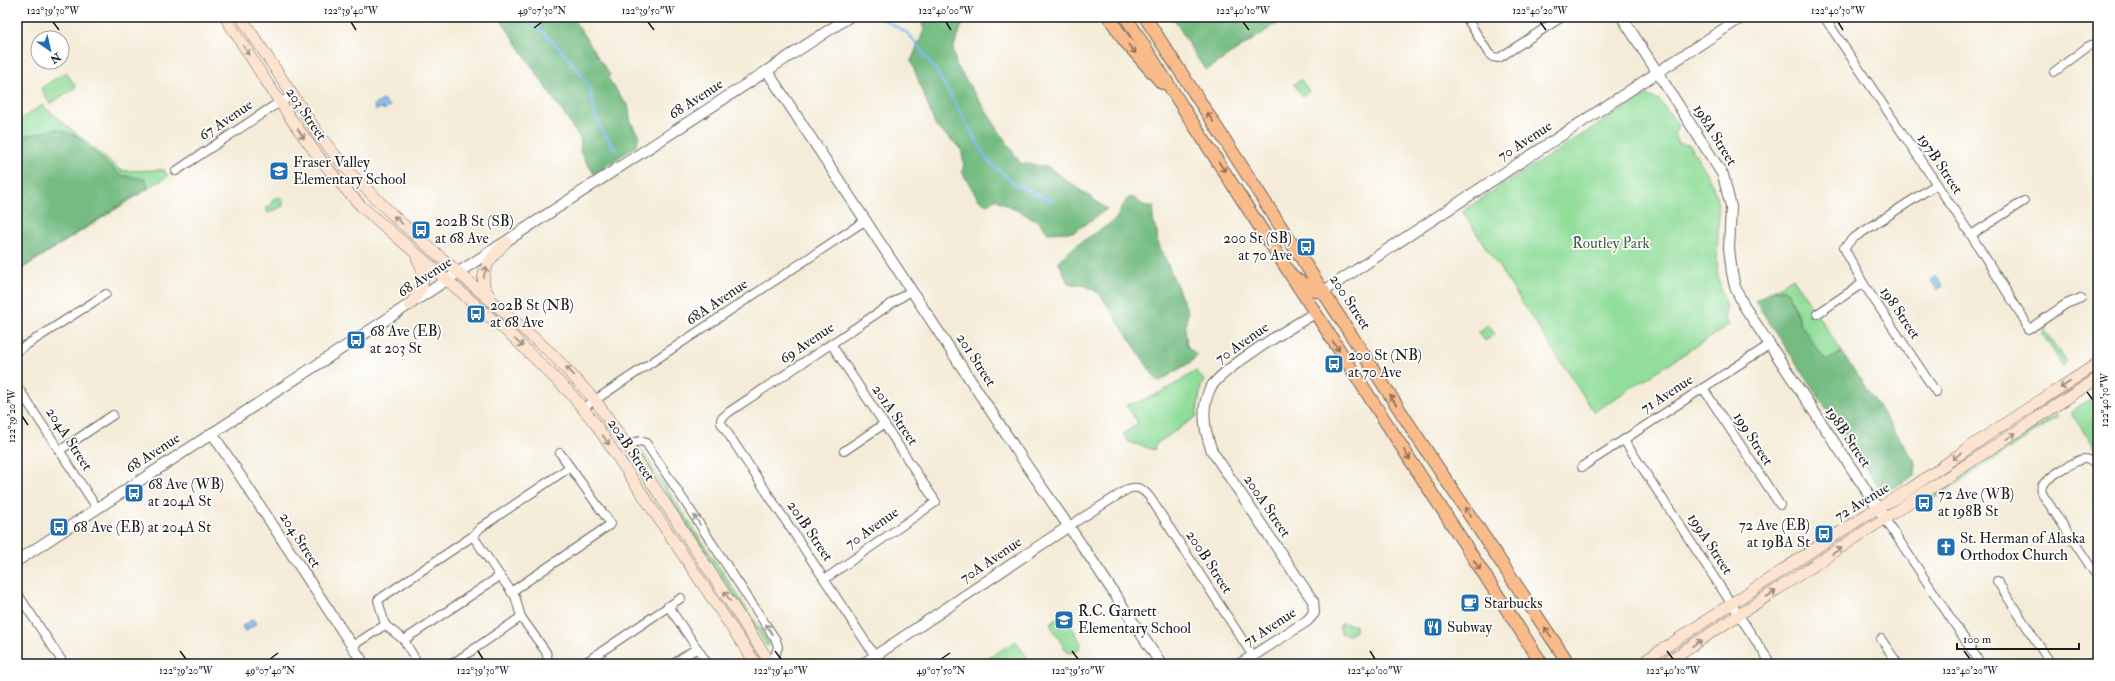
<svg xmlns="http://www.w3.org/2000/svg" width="2115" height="681" viewBox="0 0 2115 681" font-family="'IM FELL Double Pica',serif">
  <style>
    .green { fill: #91dd9a; stroke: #567c5b }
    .forest { fill: #74bc82; stroke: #486c4f }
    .water { fill: #81b9f1; stroke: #4e6a86 }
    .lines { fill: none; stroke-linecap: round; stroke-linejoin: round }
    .stream { stroke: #81b9f1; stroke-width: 2.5 }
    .minor-casing { stroke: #68655e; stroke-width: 10 }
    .tertiary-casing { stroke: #68655e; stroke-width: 12 }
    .secondary-casing { stroke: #68655e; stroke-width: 12 }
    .primary-casing { stroke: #68655e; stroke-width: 14 }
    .minor { stroke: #fff; stroke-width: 8 }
    .tertiary { stroke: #fff; stroke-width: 10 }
    .secondary { stroke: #fde4d1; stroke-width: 11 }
    .primary { stroke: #fabb8b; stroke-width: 12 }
    .oneway { stroke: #8b6c54 }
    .oneway2 { stroke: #988a80 }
    .oneway3 { stroke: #999 }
    .ticks { fill: none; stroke: #1c1c1c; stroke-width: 1.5 }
    .labels { text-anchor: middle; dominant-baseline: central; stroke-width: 3.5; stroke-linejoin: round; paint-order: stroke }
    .street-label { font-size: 15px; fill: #1c1c1c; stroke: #fff }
    .poi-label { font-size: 15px; fill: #1c1c1c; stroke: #fff; text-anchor: start }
    .park-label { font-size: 15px; fill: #456048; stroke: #fff }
    .neatline { fill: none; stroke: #1c1c1c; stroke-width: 1.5 }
    .ticks-label { font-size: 10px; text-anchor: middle; fill: #1c1c1c }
  </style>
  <rect width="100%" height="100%" fill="#fff"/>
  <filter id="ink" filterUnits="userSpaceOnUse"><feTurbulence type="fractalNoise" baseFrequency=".025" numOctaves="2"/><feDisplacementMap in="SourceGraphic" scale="8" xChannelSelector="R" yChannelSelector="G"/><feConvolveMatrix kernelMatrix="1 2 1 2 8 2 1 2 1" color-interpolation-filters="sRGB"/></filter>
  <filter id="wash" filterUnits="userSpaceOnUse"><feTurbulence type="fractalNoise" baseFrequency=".012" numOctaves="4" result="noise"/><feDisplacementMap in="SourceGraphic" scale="16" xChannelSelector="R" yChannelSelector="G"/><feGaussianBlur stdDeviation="0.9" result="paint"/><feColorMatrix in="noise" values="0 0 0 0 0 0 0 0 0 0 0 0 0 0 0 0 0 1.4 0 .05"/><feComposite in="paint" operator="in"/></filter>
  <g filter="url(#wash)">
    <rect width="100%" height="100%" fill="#f4ecd8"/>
    <g class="green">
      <path d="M66,72L76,87L50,104L41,88Z"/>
      <path d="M1301,80L1309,91L1302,96L1294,84Z"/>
      <path d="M1645,95L1659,100L1677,123V129L1674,134L1679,144L1690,145C1700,163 1713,181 1717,200C1721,225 1715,251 1718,277C1720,291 1728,303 1725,318L1729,325L1594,412L1462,211Z"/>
      <path d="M42,105L121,171L164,170L168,176L17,272V122Z"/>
      <path d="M279,197L283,200V206L268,213L266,208L271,205L273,199Z"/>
      <path d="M1793,278L1842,352L1828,360L1823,357L1800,323L1792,301L1783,289L1773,290Z"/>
      <path d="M1488,325L1495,334L1485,341L1478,332Z"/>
      <path d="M2044,328L2067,362L2063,366L2043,335Z"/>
      <path d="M1196,371L1204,380L1201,387L1196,417L1156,444L1154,450L1129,442L1123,434L1138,423L1126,405C1152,400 1174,385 1196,371Z"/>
      <path d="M2091,400L2098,410V452L2071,413L2076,407Z"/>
      <path d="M2056,415L2058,417L1930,501L1928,499L1937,496L1936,494L1950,484L1952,487L1956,484L1955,481Z"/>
      <path d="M638,445L770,644L767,646L635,447Z"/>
      <path d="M1059,616L1067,619L1081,643L1079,650L1073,653L1067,652L1051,626L1052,622Z"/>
      <path d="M1342,623L1355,625V631L1349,635L1342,634L1339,628Z"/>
      <path d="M1016,641L1029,661H1031L1033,664H978Z"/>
    </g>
    <g class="forest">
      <path d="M499,17H572L610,75L608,78L625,103L628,104L631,123L639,136L636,146L594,174L580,152L581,140Z"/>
      <path d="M920,17H965L953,49L956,65L1020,163L1048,167L1107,209L1074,232L1048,233L1038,221L995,199L987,204L979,200L962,172L964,163L961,148L936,127L911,61L924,30Z"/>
      <path d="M1173,17H1287L1207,70C1198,64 1181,29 1173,17Z"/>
      <path d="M56,129L77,136L120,175L145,179L148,187L17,271V138Z"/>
      <path d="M1132,197L1143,205L1154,207C1150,226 1159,228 1157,240L1188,312L1185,328L1187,346L1197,355L1191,362L1158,382L1099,293L1086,286L1068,283L1058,261L1078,244L1115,220L1127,199Z"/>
      <path d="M1783,289L1788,293L1800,323L1823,357L1828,360L1842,352L1916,463L1915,476L1887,491L1879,488L1755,301L1773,290Z"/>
    </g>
    <g class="water">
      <path d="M383,100L390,106L384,110L382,108L375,110L374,105Z"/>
      <path d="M1936,276L1943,286L1937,290L1931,280Z"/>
      <path d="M253,619L256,624L245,632L242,626Z"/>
    </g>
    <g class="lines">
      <g class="stream">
        <path d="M528,17L564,53L585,80L589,87L598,124L616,151"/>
        <path d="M882,19L909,34L937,72L988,161L1015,184L1053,202"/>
      </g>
    </g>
  </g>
  <g filter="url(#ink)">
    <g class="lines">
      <defs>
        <g id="minor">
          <path d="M1466,17L1489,54L1493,57L1499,58L1562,17"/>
          <path d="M1824,17L1971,235L2024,319L2028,330L2066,304L2081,298"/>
          <path d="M2054,72L2090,45L2098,44"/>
          <path d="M176,171L272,107L293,95"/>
          <path d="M1971,235L2024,201"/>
          <path d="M1817,314L1863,283"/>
          <path d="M17,351L106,294"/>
          <path d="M17,386L97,508"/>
          <path d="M1703,388L1780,505"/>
          <path d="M1936,392L1863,283L1844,248L1852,239L1937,184"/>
          <path d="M583,408L866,220"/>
          <path d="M1624,440L1771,664"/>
          <path d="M626,444L641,441L646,443L776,640L778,647L772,664"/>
          <path d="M59,451L113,415"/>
          <path d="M844,451L884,424"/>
          <path d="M560,453L570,467"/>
          <path d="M2098,466C2094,463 2089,459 2084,459C2077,459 2044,480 2042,486C2040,491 2044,497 2047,501L2098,578"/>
          <path d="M1582,467L1769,345"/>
          <path d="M1885,519L1981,664"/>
          <path d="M1069,526L1128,489C1139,485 1145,491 1151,499L1253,656"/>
          <path d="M500,576L473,536L480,528L570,467L611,524L511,592"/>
          <path d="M825,579L936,502L831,344"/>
          <path d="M1997,581L2051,664"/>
          <path d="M17,593L64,664"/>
          <path d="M668,606L708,664"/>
          <path d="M385,625L378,600L473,536"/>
          <path d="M1881,639L1898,664"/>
          <path d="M404,640L500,576L515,596L521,617L546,652L549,664"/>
          <path d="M352,646L385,625L404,640L418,664"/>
          <path d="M875,656L721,423V419L729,412L912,290"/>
          <path d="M452,664L521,617"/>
          <path d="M583,664L681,598"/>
          <path d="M673,664L697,648"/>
        </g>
        <g id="tertiary">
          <path d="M1622,17L1723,175L1731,207L1729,248L1732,273L1735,287L1744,306L1882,514"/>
          <path d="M767,71L1023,460L1094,563L1161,664"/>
          <path d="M1324,291L1742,17"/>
          <path d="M212,433L364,664"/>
          <path d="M17,561L849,17"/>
          <path d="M863,664L1069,526"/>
          <path d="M1240,664L1307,621L1314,613L1313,601L1212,451C1205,433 1201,410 1209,391C1216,371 1295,325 1315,313"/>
        </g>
        <g id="secondary">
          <path d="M225,17C267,82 306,149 361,206L513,337L570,393L594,422L756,664"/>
          <path d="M241,17L319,135L349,172L398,220L551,353L595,400L626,444L771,664"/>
          <path d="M489,295C474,276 492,256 506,242"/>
          <path d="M410,305C423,287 429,279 417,258"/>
          <path d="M1640,664L1869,513C1903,496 1932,473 1963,452C2007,421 2053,393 2098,363"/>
          <path d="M1664,664L2098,378"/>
        </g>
        <g id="primary">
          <path d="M1109,17L1124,40L1162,83"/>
          <path d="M1126,17L1185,111L1542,664"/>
          <path d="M1145,17L1414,432L1569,664"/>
          <path d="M1296,279L1316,291H1324"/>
        </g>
      </defs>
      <use href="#minor" class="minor-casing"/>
      <use href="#tertiary" class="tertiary-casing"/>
      <use href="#secondary" class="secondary-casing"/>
      <use href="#primary" class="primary-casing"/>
      <use href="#minor" class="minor"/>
      <use href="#tertiary" class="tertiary"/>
      <use href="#secondary" class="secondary"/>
      <use href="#primary" class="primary"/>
    </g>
    <defs><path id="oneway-shaft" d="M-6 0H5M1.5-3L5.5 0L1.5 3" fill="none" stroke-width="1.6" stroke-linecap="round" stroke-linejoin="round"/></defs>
    <g class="oneway">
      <use href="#oneway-shaft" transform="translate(1132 49) rotate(50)"/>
      <use href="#oneway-shaft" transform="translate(1210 117) rotate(-123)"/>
      <use href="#oneway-shaft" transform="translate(1222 167) rotate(57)"/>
      <use href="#oneway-shaft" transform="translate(1336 346) rotate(57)"/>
      <use href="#oneway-shaft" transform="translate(1393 400) rotate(-123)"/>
      <use href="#oneway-shaft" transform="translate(1407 455) rotate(57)"/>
      <use href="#oneway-shaft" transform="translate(1468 512) rotate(-124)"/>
      <use href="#oneway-shaft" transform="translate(1477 565) rotate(57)"/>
      <use href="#oneway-shaft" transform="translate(1548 632) rotate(-124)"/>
    </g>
    <g class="oneway2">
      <use href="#oneway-shaft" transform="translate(246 50) rotate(57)"/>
      <use href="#oneway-shaft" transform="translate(301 134) rotate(57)"/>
      <use href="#oneway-shaft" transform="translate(398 220) rotate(-139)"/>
      <use href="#oneway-shaft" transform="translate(485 272) rotate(-75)"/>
      <use href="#oneway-shaft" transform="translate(519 343) rotate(42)"/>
      <use href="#oneway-shaft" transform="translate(570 371) rotate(-133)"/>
      <use href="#oneway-shaft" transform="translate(2065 385) rotate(147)"/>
      <use href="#oneway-shaft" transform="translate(2011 436) rotate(-34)"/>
      <use href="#oneway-shaft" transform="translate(606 440) rotate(56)"/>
      <use href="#oneway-shaft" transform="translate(1957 456) rotate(144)"/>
      <use href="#oneway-shaft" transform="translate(1837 551) rotate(-33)"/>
      <use href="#oneway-shaft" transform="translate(1771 594) rotate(-33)"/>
      <use href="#oneway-shaft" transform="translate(727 596) rotate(-123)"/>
      <use href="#oneway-shaft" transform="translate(1697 643) rotate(-33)"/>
    </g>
    <g class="oneway3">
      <use href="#oneway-shaft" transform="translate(697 520) rotate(-123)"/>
      <use href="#oneway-shaft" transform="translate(769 629) rotate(-123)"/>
    </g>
  </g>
  <path class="ticks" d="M53,22L59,30M351,22L356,30M648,22L654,30M946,22L951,30M1243,22L1249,30M1540,22L1546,30M1838,22L1843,30M534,28L542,22M2087,392L2093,400M22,416L28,425M180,651L186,659M478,651L483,659M775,651L781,659M1072,651L1078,659M1370,651L1375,659M1667,651L1673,659M1964,651L1970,659M270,659L278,653M941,659L950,653"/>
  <defs>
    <symbol id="school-square" viewBox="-11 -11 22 22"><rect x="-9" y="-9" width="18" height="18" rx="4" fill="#1f6fb2" stroke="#fff"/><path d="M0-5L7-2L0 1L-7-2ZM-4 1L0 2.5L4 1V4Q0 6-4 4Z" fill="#fff"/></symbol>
    <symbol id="bus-square" viewBox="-11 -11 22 22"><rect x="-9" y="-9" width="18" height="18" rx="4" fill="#1f6fb2" stroke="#fff"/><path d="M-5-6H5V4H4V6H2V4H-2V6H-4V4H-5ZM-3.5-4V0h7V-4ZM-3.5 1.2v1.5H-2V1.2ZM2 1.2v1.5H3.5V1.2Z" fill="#fff"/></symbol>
    <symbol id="church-square" viewBox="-11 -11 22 22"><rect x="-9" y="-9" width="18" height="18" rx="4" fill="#1f6fb2" stroke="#fff"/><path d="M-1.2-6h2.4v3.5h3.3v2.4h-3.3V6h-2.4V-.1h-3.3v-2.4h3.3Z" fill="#fff"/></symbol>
    <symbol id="cafe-square" viewBox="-11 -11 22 22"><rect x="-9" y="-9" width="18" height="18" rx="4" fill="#1f6fb2" stroke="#fff"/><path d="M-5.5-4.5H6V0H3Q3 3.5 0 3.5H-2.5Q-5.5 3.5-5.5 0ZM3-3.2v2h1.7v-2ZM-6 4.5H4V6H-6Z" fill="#fff"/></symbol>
    <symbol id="restaurant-square" viewBox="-11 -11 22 22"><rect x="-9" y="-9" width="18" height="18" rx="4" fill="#1f6fb2" stroke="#fff"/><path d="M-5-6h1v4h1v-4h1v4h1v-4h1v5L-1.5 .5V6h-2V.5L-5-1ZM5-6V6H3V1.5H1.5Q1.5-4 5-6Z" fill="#fff"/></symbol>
  </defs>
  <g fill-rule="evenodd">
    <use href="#school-square" x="268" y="160" width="22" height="22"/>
    <use href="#bus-square" x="410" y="219" width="22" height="22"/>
    <use href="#bus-square" x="1295" y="236" width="22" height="22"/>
    <use href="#bus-square" x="465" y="303" width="22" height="22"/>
    <use href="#bus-square" x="345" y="329" width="22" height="22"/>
    <use href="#bus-square" x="1323" y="353" width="22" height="22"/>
    <use href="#bus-square" x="123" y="482" width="22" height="22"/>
    <use href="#bus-square" x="1913" y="492" width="22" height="22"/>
    <use href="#bus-square" x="48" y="516" width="22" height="22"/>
    <use href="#bus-square" x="1813" y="523" width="22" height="22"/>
    <use href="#church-square" x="1935" y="536" width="22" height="22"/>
    <use href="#cafe-square" x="1459" y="592" width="22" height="22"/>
    <use href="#school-square" x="1053" y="609" width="22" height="22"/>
    <use href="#restaurant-square" x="1422" y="616" width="22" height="22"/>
  </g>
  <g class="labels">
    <g class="street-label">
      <text transform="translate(696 99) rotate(-33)">68 Avenue</text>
      <text transform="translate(306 114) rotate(56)">203 Street</text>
      <text transform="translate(226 120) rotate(-34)">67 Avenue</text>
      <text transform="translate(1715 135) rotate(58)">198A Street</text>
      <text transform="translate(1525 141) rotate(-33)">70 Avenue</text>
      <text transform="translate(1940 164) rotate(56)">197B Street</text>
      <text transform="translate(425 277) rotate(-33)">68 Avenue</text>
      <text transform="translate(717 302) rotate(-34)">68A Avenue</text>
      <text transform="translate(1350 302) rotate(57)">200 Street</text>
      <text transform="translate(1900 313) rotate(56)">198 Street</text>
      <text transform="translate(807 343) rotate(-34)">69 Avenue</text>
      <text transform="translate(1242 343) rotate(-35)">70 Avenue</text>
      <text transform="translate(976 360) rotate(57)">201 Street</text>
      <text transform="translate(1667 394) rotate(-33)">71 Avenue</text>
      <text transform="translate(895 415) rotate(56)">201A Street</text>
      <text transform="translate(1848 437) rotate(56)">198B Street</text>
      <text transform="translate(69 439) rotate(57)">204A Street</text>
      <text transform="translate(1753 439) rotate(57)">199 Street</text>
      <text transform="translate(631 450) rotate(56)">202B Street</text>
      <text transform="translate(153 453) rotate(-33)">68 Avenue</text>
      <text transform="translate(1862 502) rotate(-31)">72 Avenue</text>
      <text transform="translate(1267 506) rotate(56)">200A Street</text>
      <text transform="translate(872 528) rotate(-35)">70 Avenue</text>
      <text transform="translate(810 531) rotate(56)">201B Street</text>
      <text transform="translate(300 540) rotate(57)">204 Street</text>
      <text transform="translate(1710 544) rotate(57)">199A Street</text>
      <text transform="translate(991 560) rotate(-34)">70A Avenue</text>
      <text transform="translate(1209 562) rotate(57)">200B Street</text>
      <text transform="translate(1270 627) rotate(-33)">71 Avenue</text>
    </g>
    <g class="poi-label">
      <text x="293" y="162">Fraser Valley<tspan x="293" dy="17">Elementary School</tspan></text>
      <text x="435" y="221">202B St (SB)<tspan x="435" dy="17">at 68 Ave</tspan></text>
      <text x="1292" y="238" text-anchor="end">200 St (SB)<tspan x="1292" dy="17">at 70 Ave</tspan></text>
      <text x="490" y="305">202B St (NB)<tspan x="490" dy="17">at 68 Ave</tspan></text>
      <text x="370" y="331">68 Ave (EB)<tspan x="370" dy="17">at 203 St</tspan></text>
      <text x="1348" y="355">200 St (NB)<tspan x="1348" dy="17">at 70 Ave</tspan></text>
      <text x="148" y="484">68 Ave (WB)<tspan x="148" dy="17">at 204A St</tspan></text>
      <text x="1938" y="494">72 Ave (WB)<tspan x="1938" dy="17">at 198B St</tspan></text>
      <text x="1810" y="525" text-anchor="end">72 Ave (EB)<tspan x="1810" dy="17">at 19BA St</tspan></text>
      <text x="73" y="527">68 Ave (EB) at 204A St</text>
      <text x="1960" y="538">St. Herman of Alaska<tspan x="1960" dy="17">Orthodox Church</tspan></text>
      <text x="1484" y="603">Starbucks</text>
      <text x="1078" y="611">R.C. Garnett<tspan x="1078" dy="17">Elementary School</tspan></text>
      <text x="1447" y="627">Subway</text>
    </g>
    <g class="park-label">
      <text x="1611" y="243">Routley Park</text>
    </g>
  </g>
  <rect width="2115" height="681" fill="none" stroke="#fff" stroke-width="44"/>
  <g transform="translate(50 50) rotate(146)"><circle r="19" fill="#ffffff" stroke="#a4a4a4"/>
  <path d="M0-3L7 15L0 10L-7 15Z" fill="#1f6fb2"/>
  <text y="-6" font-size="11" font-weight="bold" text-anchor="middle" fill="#1c1c1c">N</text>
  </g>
  <path d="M1957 643v6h122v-6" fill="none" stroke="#1c1c1c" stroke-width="2"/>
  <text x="1963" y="643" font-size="12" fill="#1c1c1c" stroke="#ffffff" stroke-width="3" paint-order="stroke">100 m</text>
  <rect x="22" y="22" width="2071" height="637" class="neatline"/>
  <g class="ticks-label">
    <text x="53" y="14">122°39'30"W</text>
    <text x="351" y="14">122°39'40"W</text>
    <text x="542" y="14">49°07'30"N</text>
    <text x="648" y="14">122°39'50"W</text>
    <text x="946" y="14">122°40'00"W</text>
    <text x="1243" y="14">122°40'10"W</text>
    <text x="1540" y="14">122°40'20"W</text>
    <text x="1838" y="14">122°40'30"W</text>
    <text transform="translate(2104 400) rotate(-90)" y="4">122°40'30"W</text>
    <text transform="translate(11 416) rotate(-90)" y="4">122°39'20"W</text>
    <text x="186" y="674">122°39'20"W</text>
    <text x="270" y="674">49°07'40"N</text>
    <text x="483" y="674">122°39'30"W</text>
    <text x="781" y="674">122°39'40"W</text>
    <text x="941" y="674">49°07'50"N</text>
    <text x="1078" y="674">122°39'50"W</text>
    <text x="1375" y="674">122°40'00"W</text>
    <text x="1673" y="674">122°40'10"W</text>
    <text x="1970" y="674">122°40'20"W</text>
  </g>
</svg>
